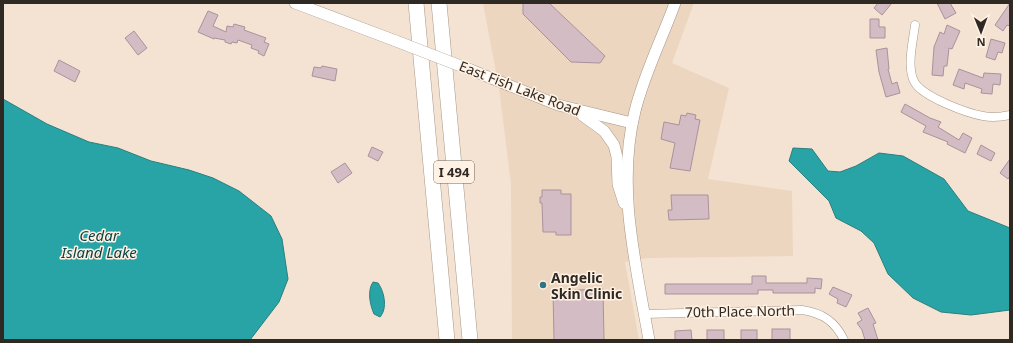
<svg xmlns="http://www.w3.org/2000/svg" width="1013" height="343" viewBox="0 0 1013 343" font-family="'Noto Sans',sans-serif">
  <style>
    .built { fill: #ecd6c0 }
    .water { fill: #28a4a6; stroke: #2a7f7f }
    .building { fill: #d4bcc5; stroke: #a9929b }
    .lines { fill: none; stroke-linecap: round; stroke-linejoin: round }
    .street-casing { stroke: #a69787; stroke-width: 9 }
    .secondary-casing { stroke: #a69787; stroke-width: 12 }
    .highway-casing { stroke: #a69787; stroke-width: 16 }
    .street { stroke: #fff; stroke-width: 8 }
    .secondary { stroke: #fff; stroke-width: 11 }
    .highway { stroke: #fff; stroke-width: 15 }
    .secondary-bridge-casing { stroke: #a69787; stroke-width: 12; stroke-linecap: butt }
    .secondary-bridge { stroke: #fff; stroke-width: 11 }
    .poi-dot { fill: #307584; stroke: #fff1e3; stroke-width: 1.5 }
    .labels { text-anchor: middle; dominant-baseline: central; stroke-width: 3; stroke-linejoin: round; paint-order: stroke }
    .shield { fill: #fff1e3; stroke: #6d655d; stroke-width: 1 }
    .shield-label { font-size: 13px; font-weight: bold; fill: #2f2923 }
    .street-label { font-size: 14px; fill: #2f2923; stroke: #fff1e3 }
    .poi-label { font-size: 14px; font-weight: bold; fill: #2f2923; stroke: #fff1e3; text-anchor: start }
    .water-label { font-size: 15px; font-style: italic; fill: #083f40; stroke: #fff1e3 }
  </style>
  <rect width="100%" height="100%" fill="#f4e3d2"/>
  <path class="built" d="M483,3H694L672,63L729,88L708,179L792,191L793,256L648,258L625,262L639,340H512L511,184L499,88Z"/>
  <g class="water">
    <path d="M3,99L47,124L89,142L118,148L151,161L189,170L213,178L239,191L271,216L282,239L288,279L279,302L250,340H3Z"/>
    <path d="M793,148L812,149L828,171L840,172L856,166L879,153L903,156L944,179L968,211L1010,228V310L971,315L941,312L913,298L888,274L874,243L861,231L836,218L829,201L789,161Z"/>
    <path d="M373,282L378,283C384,291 388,308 380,317L374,314C370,305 367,291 373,282Z"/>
  </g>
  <g class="building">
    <path d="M523,3H549L605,56L600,63L571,62L523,14Z"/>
    <path d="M878,3H892L882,15L874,8Z"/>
    <path d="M937,3H950L956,13L945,19Z"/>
    <path d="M1010,3V26L1007,25L1003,31L995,25Z"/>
    <path d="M208,11L218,15L213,26L226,32L227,26L233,27L234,24L245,27L244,30L266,38L264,42L269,44L264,56L258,53L259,51L251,48L252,45L238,40L237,43L232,42L231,44L225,42V40L214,38V39L198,32Z"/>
    <path d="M870,19H879V27H885V38H870Z"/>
    <path d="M947,25L960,31L952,49L949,48L947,66H944L943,76L932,75L934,47L940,32L944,34Z"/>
    <path d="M134,31L147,48L138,55L125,38Z"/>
    <path d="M991,39L1005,43L1002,53L998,52L995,60L986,57Z"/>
    <path d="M887,48L889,69H888L892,84L897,82L900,93L886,97L879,72L876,50Z"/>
    <path d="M59,60L80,71L75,82L54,71Z"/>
    <path d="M322,66L337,69L335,81L312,76L314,67L321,68Z"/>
    <path d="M959,69L983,78L984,73L1001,74L1000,85L993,84L992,94L981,93L982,89L965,83L964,89L953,85Z"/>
    <path d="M905,104L930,118L941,122L938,127L959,140L963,133L972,138L965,153L947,144L948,142L923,132L926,126L901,112Z"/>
    <path d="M687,113L696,115L695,119L700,120L690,171L670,168L675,143L661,139L664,122L679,125L681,115L686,116Z"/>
    <path d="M981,145L995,153L991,161L977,154Z"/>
    <path d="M372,147L383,152L378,161L368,156Z"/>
    <path d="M1010,159V176L1008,179L1000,173Z"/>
    <path d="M345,163L352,173L338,183L331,172Z"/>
    <path d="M542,190H561V194H571V235H556V232H543L542,203H540V197H542Z"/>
    <path d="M671,195H708L709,219L669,220L668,210H672Z"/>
    <path d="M752,276H766V283H807V278L822,279L821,289L815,288V293H773V290H758V294H665V284H752Z"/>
    <path d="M833,287L852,295L846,307L837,303L838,299L829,294Z"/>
    <path d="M603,289L604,340H554L553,291Z"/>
    <path d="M868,308L876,323L873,324L878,340H865L862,330L857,323L862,320L858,313Z"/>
    <rect x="772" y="329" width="18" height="11"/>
    <path d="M691,330L692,340H675V331Z"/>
    <rect x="707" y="330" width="17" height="10"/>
    <rect x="741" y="330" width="16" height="10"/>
  </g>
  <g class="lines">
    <defs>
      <g id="street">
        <path d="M915,25C913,42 906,68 915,83C924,97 966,113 983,116C992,118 1001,117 1010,115"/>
        <path d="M644,314L802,310C822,313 835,321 844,340"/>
      </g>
      <g id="secondary">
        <path d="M295,3L396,41"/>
        <path d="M471,70L558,105L632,123"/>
        <path d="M582,115L604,131L614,145L617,157L618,184L624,203"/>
        <path d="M649,340C636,265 616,187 635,111C644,74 662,39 675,3"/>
      </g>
      <g id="highway">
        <path d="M416,3L447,340"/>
        <path d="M439,3L470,340"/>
      </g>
    </defs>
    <use href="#street" class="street-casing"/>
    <use href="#secondary" class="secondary-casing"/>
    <use href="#highway" class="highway-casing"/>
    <use href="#street" class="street"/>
    <use href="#secondary" class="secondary"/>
    <use href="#highway" class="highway"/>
    <defs>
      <path id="secondary-bridge" d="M396,41L471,70"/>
    </defs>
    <use href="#secondary-bridge" class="secondary-bridge-casing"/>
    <use href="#secondary-bridge" class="secondary-bridge"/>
  </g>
  <circle class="poi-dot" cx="543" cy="285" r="4"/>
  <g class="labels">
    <rect class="shield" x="434" y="161" width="40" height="22" rx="3"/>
    <g class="shield-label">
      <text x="454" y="172">I 494</text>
    </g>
    <g class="street-label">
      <text transform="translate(520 88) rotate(21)">East Fish Lake Road</text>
      <text transform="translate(740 311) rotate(-1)">70th Place North</text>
    </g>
    <g class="poi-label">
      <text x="551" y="277">Angelic<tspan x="551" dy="16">Skin Clinic</tspan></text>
    </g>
    <g class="water-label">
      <text x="99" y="235">Cedar<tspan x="99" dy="17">Island Lake</tspan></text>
    </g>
  </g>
  <rect width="1013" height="343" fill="none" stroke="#2f2923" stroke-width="8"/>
  <g transform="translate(981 32) rotate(179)" stroke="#fff1e3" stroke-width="3" paint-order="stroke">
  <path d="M0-3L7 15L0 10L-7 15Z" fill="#2f2923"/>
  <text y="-6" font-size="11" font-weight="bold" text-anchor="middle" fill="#2f2923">N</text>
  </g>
</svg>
